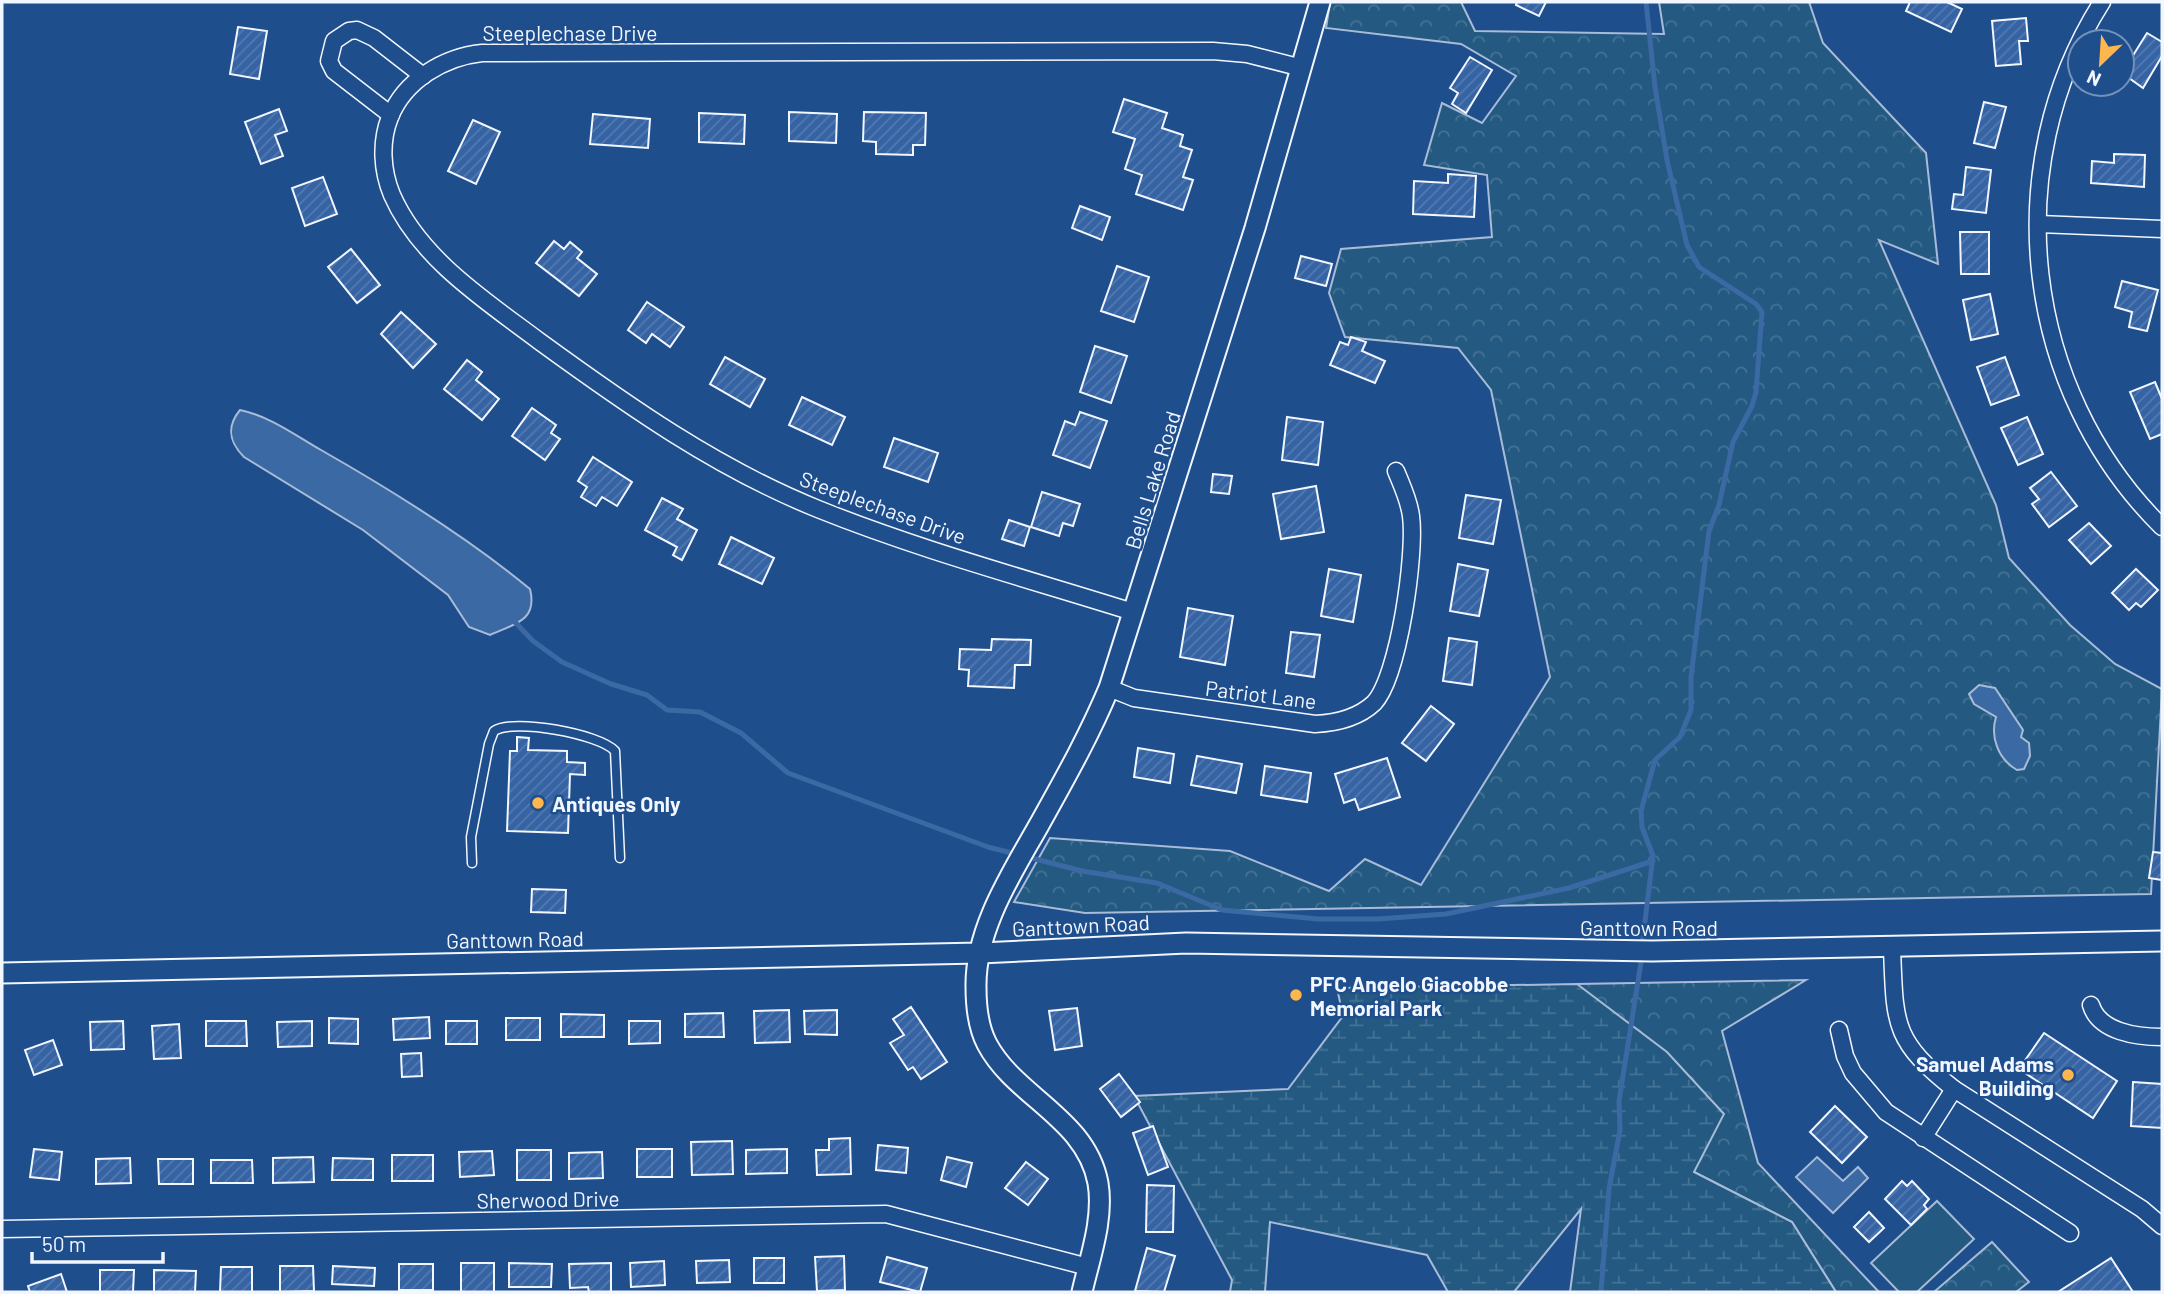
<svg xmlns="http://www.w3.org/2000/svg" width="2164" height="1294" viewBox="0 0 2164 1294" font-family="Barlow,sans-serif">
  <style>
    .forest { fill: url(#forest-crowns); stroke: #a8bbd7; stroke-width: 2 }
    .wetland { fill: url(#wetland-marsh); stroke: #a8bbd7; stroke-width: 2 }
    .green { fill: #245a82; stroke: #a8bbd7; stroke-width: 2 }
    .water { fill: #3b69a3; stroke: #a8bbd7; stroke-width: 2 }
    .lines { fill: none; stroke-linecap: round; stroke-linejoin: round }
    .stream { stroke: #3b69a3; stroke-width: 5 }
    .building { fill: url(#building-hatch); stroke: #f2f6ff; stroke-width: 2 }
    .service-casing { stroke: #f2f6ff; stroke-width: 11 }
    .minor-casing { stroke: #f2f6ff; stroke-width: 19 }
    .tertiary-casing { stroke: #f2f6ff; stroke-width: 23 }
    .service { stroke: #1f4e8c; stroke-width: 8 }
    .minor { stroke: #1f4e8c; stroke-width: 16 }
    .tertiary { stroke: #1f4e8c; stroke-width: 19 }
    .poi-dot { fill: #ffb74d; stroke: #1f4e8c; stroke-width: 2.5 }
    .labels { text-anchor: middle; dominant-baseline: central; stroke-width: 5; stroke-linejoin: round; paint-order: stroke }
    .street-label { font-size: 21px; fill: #f2f6ff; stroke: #1f4e8c }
    .poi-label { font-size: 21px; font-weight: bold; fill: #f2f6ff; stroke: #1f4e8c; text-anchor: start }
  </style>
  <defs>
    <pattern id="forest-crowns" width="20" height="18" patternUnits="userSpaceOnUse" patternTransform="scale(1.75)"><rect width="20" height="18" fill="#245a82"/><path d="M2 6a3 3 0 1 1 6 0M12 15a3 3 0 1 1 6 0" fill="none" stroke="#447295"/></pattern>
    <pattern id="wetland-marsh" width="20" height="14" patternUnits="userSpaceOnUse" patternTransform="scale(1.75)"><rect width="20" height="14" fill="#245a82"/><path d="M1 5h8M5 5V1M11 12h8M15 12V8" fill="none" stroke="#447295"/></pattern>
    <pattern id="building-hatch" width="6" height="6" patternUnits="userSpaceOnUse" patternTransform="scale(1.75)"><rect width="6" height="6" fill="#3563a3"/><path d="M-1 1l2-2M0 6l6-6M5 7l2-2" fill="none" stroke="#537ab1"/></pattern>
  </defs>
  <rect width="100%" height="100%" fill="#1f4e8c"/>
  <g class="forest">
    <path d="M1330,2H1461L1475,31L1664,34L1659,2H1809L1823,43L1926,153L1938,264L1879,240L1996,505L2009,558L2070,625L2115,664L2162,689L2151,894L1085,913L1014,902L1050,838L1230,851L1329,891L1365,859L1421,885L1550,677L1491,390L1458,348L1345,337L1329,293L1341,249L1492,237L1487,175L1424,165L1442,103L1482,123L1516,76L1461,44L1326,28Z"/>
    <path d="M1806,980L1722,1031L1758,1163L1879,1292H1836L1792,1222L1694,1172L1577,984Z"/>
    <path d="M1992,1242L2029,1282L2016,1292H1934Z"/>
  </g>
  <path class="wetland" d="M1577,984L1667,1052L1724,1114L1694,1172L1792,1222L1836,1292H1570L1581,1209L1514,1292H1448L1427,1255L1270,1222L1265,1292H1230L1232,1280L1134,1096L1288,1089L1343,1016L1337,988Z"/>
  <path class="green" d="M1937,1201L1974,1239L1917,1292H1899L1871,1263Z"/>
  <g class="water">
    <path d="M240,410C269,416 295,435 321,450C393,491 466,536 530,589C538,621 514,624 490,635L469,627L448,595L363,530L244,457C229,442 226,427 240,410Z"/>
    <path d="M1979,685L1995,688L2023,730L2021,737L2029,743L2030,756L2024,769L2017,770C1998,759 1990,737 1996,717L1974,704L1969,694Z"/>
    <path d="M1817,1157L1843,1181L1858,1167L1868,1178L1833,1213L1796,1177Z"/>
  </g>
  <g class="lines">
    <g class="stream">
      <path d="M514,621L533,641L562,662L611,684L647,695L667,710L700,712L741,733L788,773L988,847L1082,871L1157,883L1222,910L1318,919H1378L1446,914L1569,888L1653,861"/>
      <path d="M1642,946L1653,856L1642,827L1641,811L1655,760L1680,737L1691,710V677L1709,531L1719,505L1733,442L1752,406L1756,392L1762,312L1756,304L1699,267L1687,245L1667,160L1655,87L1646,2"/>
      <path d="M1601,1292L1609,1189L1620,1130L1619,1101L1642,956"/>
    </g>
  </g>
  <g class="building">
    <path d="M1517,2H1546L1539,16L1516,5Z"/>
    <path d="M1910,2H1947L1962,9L1951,32L1906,11Z"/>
    <path d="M2026,18L2028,41H2019L2021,64L1996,66L1992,21Z"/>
    <path d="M238,27L267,31L259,79L230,74Z"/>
    <path d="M2147,33L2162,42V56L2143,88L2122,73Z"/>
    <path d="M1470,57L1492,70L1466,113L1452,104L1458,93L1450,88Z"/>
    <path d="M1124,99L1167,113L1162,128L1183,135L1180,146L1192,150L1183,177L1193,180L1183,210L1136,194L1142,175L1125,169L1135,139L1113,132Z"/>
    <path d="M1984,102L2006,107L1995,148L1974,143Z"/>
    <path d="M279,109L287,131L275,135L283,156L261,164L245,122Z"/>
    <path d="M789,112L837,114L836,143L789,141Z"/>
    <path d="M864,112L926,113L925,145H913V155L876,154V142L863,141Z"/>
    <path d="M699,113L745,115L744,144L699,142Z"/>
    <path d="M593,114L650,119L648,148L590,144Z"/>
    <path d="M473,120L500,132L476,184L448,171Z"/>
    <path d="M2114,154L2145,155L2144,187L2091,183L2092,161L2114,163Z"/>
    <path d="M1966,167L1991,170L1986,213L1952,209L1954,194L1963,195Z"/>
    <path d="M1448,174L1476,176L1474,217L1413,214L1414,181L1448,183Z"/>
    <path d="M323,177L337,214L305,226L292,188Z"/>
    <path d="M1080,206L1110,217L1102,240L1072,228Z"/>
    <path d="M1960,232H1989V274H1961Z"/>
    <path d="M554,241L564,249L570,242L582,252L577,258L597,274L579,296L536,263Z"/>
    <path d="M351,249L380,285L357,303L328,267Z"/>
    <path d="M1301,256L1332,264L1326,286L1295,278Z"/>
    <path d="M1117,266L1149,277L1134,322L1101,311Z"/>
    <path d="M2122,281L2158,290L2147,331L2129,327L2132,312L2115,307Z"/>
    <path d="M1990,294L1998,334L1971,340L1963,300Z"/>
    <path d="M647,302L684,327L670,347L652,334L646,343L628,330Z"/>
    <path d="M401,312L436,344L413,368L381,334Z"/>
    <path d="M1351,337L1366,342L1362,351L1385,361L1375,383L1330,365L1340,342L1348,345Z"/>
    <path d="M1095,346L1127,356L1111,403L1080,392Z"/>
    <path d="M725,357L765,379L750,407L710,384Z"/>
    <path d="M2005,357L2019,395L1991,405L1977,367Z"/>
    <path d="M467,360L482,372L476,380L499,399L482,420L444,389Z"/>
    <path d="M2155,382L2162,399V434L2150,439L2130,392Z"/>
    <path d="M802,397L845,417L832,445L789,425Z"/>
    <path d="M532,408L556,425L551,433L560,439L545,460L512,436Z"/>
    <path d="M1080,412L1107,421L1090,468L1053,455L1065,421L1075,425Z"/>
    <path d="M1287,417L1323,422L1318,465L1282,460Z"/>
    <path d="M2027,417L2043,454L2018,465L2001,428Z"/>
    <path d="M894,438L938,453L928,482L884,467Z"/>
    <path d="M593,457L632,482L617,506L602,497L596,506L581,497L587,487L578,481Z"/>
    <path d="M2051,472L2077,506L2049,527L2032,504L2039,499L2030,488Z"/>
    <path d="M1213,474L1232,476L1229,494L1211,492Z"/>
    <path d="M1316,486L1324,532L1281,539L1273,494Z"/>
    <path d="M1042,492L1080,504L1073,526L1063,523L1059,536L1031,527Z"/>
    <path d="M1466,495L1501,500L1493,544L1459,538Z"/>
    <path d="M662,498L683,509L677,519L697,530L682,560L673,555L677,547L645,530Z"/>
    <path d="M1009,520L1030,527L1024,546L1002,539Z"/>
    <path d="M2089,523L2111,546L2091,564L2069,540Z"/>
    <path d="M731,537L774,558L762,584L719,564Z"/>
    <path d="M1458,564L1488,570L1479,616L1450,611Z"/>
    <path d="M1329,569L1361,575L1353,622L1321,616Z"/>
    <path d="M2136,569L2158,590L2141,607L2136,603L2129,610L2112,593Z"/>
    <path d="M1188,608L1233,616L1225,665L1180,657Z"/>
    <path d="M1291,632L1320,635L1314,677L1286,673Z"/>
    <path d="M1449,638L1477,642L1472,685L1443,681Z"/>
    <path d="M992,639L1031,640L1030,665H1015L1014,688L968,686L969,670L959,669L960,649L991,650Z"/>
    <path d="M1431,706L1454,724L1426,761L1402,743Z"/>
    <path d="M517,737L529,738L528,750L567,751V762L585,763V775L570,774L568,833L507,831L510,751H517Z"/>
    <path d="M1138,748L1174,754L1170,783L1134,777Z"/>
    <path d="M1197,756L1242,764L1236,793L1191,785Z"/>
    <path d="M1387,758L1400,797L1359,810L1355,799L1344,803L1335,774Z"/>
    <path d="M1265,766L1311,773L1307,802L1261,795Z"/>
    <path d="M2153,852L2162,853V880L2149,878Z"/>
    <path d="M532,889L566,890L565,913L531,912Z"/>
    <path d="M911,1007L947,1062L921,1079L913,1067L908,1070L890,1043L904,1035L893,1019Z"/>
    <path d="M1077,1008L1082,1046L1055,1050L1049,1011Z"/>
    <path d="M789,1010L790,1042L755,1043L754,1011Z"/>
    <path d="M837,1010V1035L805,1034L804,1011Z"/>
    <path d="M723,1013L724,1037H685V1014Z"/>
    <path d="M561,1014L604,1015V1037H561Z"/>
    <path d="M429,1017L430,1038L394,1040L393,1019Z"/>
    <path d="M329,1018L358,1019V1044L329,1043Z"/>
    <rect x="506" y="1018" width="34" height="22"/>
    <path d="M123,1021L124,1049L91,1050L90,1022Z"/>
    <path d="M206,1021H246L247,1046H206Z"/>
    <path d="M312,1021V1046L278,1047L277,1022Z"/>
    <rect x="446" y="1021" width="31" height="23"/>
    <path d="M629,1021H660V1043L629,1044Z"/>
    <path d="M179,1024L181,1058L154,1059L152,1026Z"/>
    <path d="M2044,1033L2117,1081L2093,1118L2019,1069Z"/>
    <path d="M53,1040L62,1065L34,1075L25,1050Z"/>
    <path d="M421,1053L422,1076L402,1077L401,1054Z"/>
    <path d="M1119,1074L1140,1102L1121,1117L1100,1089Z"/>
    <path d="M2133,1082L2162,1084V1128L2131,1126Z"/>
    <path d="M1835,1106L1867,1137L1842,1163L1810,1132Z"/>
    <path d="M1153,1126L1168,1167L1148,1175L1133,1133Z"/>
    <path d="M850,1138L851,1174L817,1175L816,1150H829V1139Z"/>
    <path d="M732,1141L733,1174L692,1175L691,1142Z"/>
    <path d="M878,1145L908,1148L906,1173L876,1170Z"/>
    <path d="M34,1149L62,1152L59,1180L30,1177Z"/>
    <rect x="637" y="1149" width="35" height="28"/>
    <path d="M787,1149V1173L746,1174V1150Z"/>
    <rect x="517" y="1150" width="34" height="30"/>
    <path d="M492,1151L494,1175L460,1177L459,1152Z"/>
    <path d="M602,1152L603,1178L569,1179V1153Z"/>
    <rect x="392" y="1155" width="41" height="26"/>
    <path d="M313,1157L314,1182L273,1183V1158Z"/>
    <path d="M947,1157L972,1163L966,1187L941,1180Z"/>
    <path d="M130,1158L131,1183L96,1184V1159Z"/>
    <path d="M333,1158L373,1159V1180H332Z"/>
    <path d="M158,1159H193V1184H159Z"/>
    <path d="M211,1160H252L253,1183H211Z"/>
    <path d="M1026,1162L1048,1179L1028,1205L1005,1188Z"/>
    <path d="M1902,1181L1907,1186L1912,1181L1929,1199L1924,1205L1927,1209L1911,1225L1885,1199Z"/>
    <path d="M1147,1185L1174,1186L1173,1232H1146Z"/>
    <path d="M1869,1212L1884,1228L1869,1242L1854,1227Z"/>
    <path d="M1147,1248L1175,1256L1164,1292L1135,1291Z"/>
    <path d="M844,1256L845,1290L817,1291L815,1257Z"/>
    <path d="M887,1257L927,1268L920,1292L880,1282Z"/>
    <rect x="754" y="1258" width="30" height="25"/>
    <path d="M2111,1258L2133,1292H2058Z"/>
    <path d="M729,1260L730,1282L697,1283L696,1261Z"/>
    <path d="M664,1261L665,1285L631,1287L630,1263Z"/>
    <rect x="461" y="1263" width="33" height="29"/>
    <path d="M509,1263L552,1264L551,1287H509Z"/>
    <path d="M611,1263V1292H589L588,1287L570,1288L569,1264Z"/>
    <rect x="399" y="1264" width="34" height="26"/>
    <path d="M280,1266H313L314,1291L280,1292Z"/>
    <path d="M333,1266L375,1268L374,1286L332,1284Z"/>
    <path d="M221,1267H252V1292H220Z"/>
    <path d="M100,1270H134L133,1292H100Z"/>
    <path d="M154,1270L196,1271L195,1292H154Z"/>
    <path d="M61,1274L67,1292H30L28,1286Z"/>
  </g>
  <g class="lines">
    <defs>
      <path id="service" d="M472,863L471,837L489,744L494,731C513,718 600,734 615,751L620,858"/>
      <g id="minor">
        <path d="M2102,2C1997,167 2023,390 2162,527"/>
        <path d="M391,115L334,71L329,61L334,41L349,31L357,30L374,38L423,76"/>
        <path d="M2039,224L2162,229"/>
        <path d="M1133,612C1028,579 920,550 818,509C716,468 627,405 539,341C486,301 420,259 392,195C382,171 380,142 390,117C405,80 444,57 482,53L1213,51L1247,54L1302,68"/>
        <path d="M1109,688L1134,698L1315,724C1336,723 1358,718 1374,703C1399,676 1416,553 1411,516C1409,500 1402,486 1396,471"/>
        <path d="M1892,948C1895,1024 1892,1040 1954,1089L2142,1209L2162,1226"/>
        <path d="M2091,1005C2099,1032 2137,1037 2162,1037"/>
        <path d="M1839,1030L1845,1056L1853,1073L1886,1112L2070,1233"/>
        <path d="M1923,1138L1954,1089"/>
        <path d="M2,1229L886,1214L1088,1267"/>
      </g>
      <g id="tertiary">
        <path d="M2,973L980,953L1186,943L1652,951L2162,941"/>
        <path d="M1082,1292C1090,1257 1104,1219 1098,1183C1086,1118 1015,1097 987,1044C978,1027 976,1006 976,987C975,929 1012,873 1039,825C1064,780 1089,736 1109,688L1255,228L1320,2"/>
      </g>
    </defs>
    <use href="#service" class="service-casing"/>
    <use href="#minor" class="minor-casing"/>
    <use href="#tertiary" class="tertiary-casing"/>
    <use href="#service" class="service"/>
    <use href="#minor" class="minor"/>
    <use href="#tertiary" class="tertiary"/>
  </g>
  <g class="poi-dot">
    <circle cx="538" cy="803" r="7"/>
    <circle cx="1296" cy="995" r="7"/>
    <circle cx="2068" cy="1075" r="7"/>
  </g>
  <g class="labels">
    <g class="street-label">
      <text x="570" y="32">Steeplechase Drive</text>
      <text transform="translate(1152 480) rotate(-73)">Bells Lake Road</text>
      <text transform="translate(883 507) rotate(20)">Steeplechase Drive</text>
      <text transform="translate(1261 694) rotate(7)">Patriot Lane</text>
      <text transform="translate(1081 925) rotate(-3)">Ganttown Road</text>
      <text x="1649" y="927">Ganttown Road</text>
      <text transform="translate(515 939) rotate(-1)">Ganttown Road</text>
      <text transform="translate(548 1199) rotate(-1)">Sherwood Drive</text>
    </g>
    <g class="poi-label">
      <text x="552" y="803">Antiques Only</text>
      <text x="1310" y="983">PFC Angelo Giacobbe<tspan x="1310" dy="24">Memorial Park</tspan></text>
      <text x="2054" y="1063" text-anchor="end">Samuel Adams<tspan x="2054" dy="24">Building</tspan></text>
    </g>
  </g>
  <rect width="2164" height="1294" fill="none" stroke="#f2f6ff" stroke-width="7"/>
  <g transform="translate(2101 63) rotate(205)"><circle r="33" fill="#1f4e8c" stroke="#7391ba" stroke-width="2"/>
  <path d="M0-5L12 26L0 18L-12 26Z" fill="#ffb74d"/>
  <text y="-10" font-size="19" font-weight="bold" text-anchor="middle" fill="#f2f6ff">N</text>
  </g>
  <path d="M32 1252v10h131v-10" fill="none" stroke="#f2f6ff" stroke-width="3.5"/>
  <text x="42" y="1252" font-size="21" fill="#f2f6ff" stroke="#1f4e8c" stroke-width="5" paint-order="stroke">50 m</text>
</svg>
